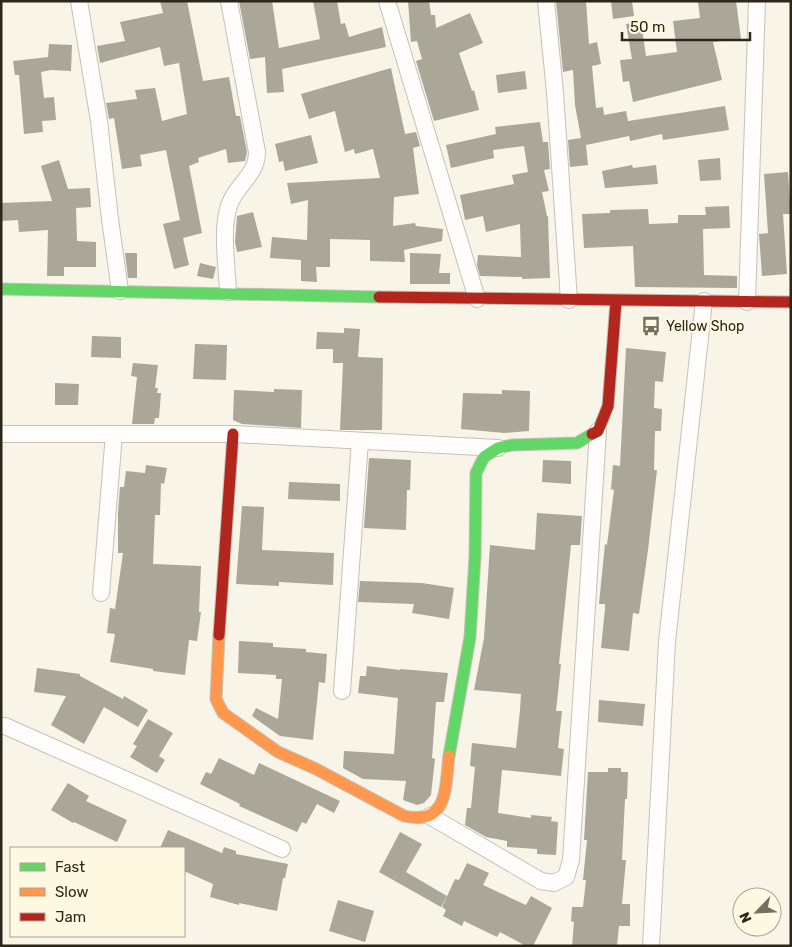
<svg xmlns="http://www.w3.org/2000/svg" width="792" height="947" viewBox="0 0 792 947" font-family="Rubik,sans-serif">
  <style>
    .building { fill: #aaa698 }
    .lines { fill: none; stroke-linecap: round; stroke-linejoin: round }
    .street-casing { stroke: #c5c1b5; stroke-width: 18 }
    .fast-casing { stroke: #c5c1b5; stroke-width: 13 }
    .slow-casing { stroke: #c5c1b5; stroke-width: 13 }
    .jam-casing { stroke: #c5c1b5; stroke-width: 13 }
    .street { stroke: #fefdfc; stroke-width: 16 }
    .fast { stroke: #63d668; stroke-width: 11 }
    .slow { stroke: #ff974d; stroke-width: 11 }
    .jam { stroke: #b3261e; stroke-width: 11 }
    .labels { text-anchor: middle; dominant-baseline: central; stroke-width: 4; stroke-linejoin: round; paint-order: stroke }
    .poi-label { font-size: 14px; fill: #2c2719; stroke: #fff8e1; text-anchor: start }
  </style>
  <rect width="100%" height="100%" fill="#f8f4e8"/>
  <g class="building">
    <path d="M160,1H187L203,81L229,77L236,116H240L247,152L245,161L228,163L226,149L198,158L199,162L189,166L202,233L183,238L189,265L174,269L163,224L180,220L166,150L140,155L142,166L122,169L114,118L109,119L106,103L137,99L135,90L155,88L162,121L187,114L179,63L164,66L160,47L100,63L97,46L125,41L120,22L163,13Z"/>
    <path d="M239,1H272L279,48L320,39L313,1H337L341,24L345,23L349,37L382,27L386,47L282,69L284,92L267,93L265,57L250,59Z"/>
    <path d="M408,1H429L431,15H435L436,28L470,13L483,43L459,53L472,91L474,90L479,110L434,121L416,61L422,59L417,41L411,42Z"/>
    <path d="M556,1H586L589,44L597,42L601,64L592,66L596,108L603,107L604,115L626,111L628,121L725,106L729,130L663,140L662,134L630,141L629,136L586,145L588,165L570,167L568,140L581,138L575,105L573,70L563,72Z"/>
    <path d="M611,1H632L634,16L613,19Z"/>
    <path d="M708,1H736L741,39L713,42L722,80L633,102L629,81L623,82L620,60L632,59L626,24L641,22L646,56L677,52L673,21L700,18L698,2Z"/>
    <path d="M49,44L72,45L71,71L51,70L41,72L44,98L54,97L56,120L42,121L43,132L24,134L19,75H15L13,61L48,57Z"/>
    <path d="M391,68L405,134L416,132L420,146L413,148L419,194L394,197L393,226L415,223L416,226L443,229L442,241L404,250L405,262L370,261V240L330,239V267H316L317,282L301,281V260L270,258L272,237L307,240L308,200L291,204L287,183L380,178L373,149L355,154L354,149L345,152L335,111L309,119L301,94Z"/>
    <path d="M525,71L527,89L498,93L496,75Z"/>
    <path d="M540,122L543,142H548L550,169L544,170L549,191L542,192L547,216H548L550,278L522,279V277L480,276L477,265L478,255L521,257L520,224L486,232L483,216L465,220L460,195L514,184L512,175L528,172L524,146L493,150L494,158L451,168L446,145L496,134L495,127Z"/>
    <path d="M311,135L318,163L285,171L283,161L279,162L275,144Z"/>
    <path d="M720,158L721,180L700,181L698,160Z"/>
    <path d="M59,160L68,189L90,188L91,207L76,208L77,241L96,242V267H64V276H47L48,230L19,232L18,220L1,221V203L52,201L41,166Z"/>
    <path d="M632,165L633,168L656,165L658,184L605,188L602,171Z"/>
    <path d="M788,172L791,214H783L787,274L762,276L759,234L768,233L764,174Z"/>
    <path d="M729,206L730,228L703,229L704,275L737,276V288L635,287L633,246L584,248L582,214L610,213V210L648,209L649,224L678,223V215H706L705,207Z"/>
    <path d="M253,212L262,247L237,252L235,242L237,216Z"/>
    <path d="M125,253H137V278H128Z"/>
    <path d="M410,253L441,254L439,273H450V284H410Z"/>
    <path d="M200,263L216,267L213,279L197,276Z"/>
    <path d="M344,328L360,329L358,357L383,358L382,430H340L343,363H333V349H316L317,332L344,333Z"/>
    <path d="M92,336L121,337V358L91,357Z"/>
    <path d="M195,344L227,345L226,380L193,379Z"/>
    <path d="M626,348L666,352L663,382L655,381L654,408L662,409L661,431H655L654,470H657L648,550L639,614L633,613L629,651L601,648L605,609V604H599L605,544L607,545L614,490L611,489L613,465L620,466Z"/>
    <path d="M133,363L158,365L155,388H158L157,393H161L159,418H155L154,424H132L137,377L131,376Z"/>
    <path d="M55,383L79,384L78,405H55Z"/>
    <path d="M274,389L302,390L301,428L242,424L233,420L234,390L274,392Z"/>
    <path d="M502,390L530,391L529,431L504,433L461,429L463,393L502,394Z"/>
    <path d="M369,458L411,460L410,490H407L406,530L364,528Z"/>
    <path d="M543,460L571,461V484L542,482Z"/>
    <path d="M146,465L167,468L164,484L161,483L160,515H155L153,564L201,566L199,612H201L197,641L189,640L185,675L153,671V669L110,662L115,634L107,633L110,608L115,609L123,553H118V513L120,487H124L126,471L145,473Z"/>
    <path d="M289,482L340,484V501L288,499Z"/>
    <path d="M242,506L264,507L262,550L334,553L333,585L279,582V586L236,584Z"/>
    <path d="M537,513L582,516L580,545H571L559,664H561L556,711H562L558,748L564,749L561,776L502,770L498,813L531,818V815L552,817L551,821L558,822L556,855L537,854V849L507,847V841L486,837L465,825L467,808H471L475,767L470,766L472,743L516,748L520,710L521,694L474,690L484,638L490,545L535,550Z"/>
    <path d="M360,581L422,583L454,588L449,619L412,613L414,604L358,602Z"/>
    <path d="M239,641L273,643V647L306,649V652L327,654L325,683L319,682L313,740L280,736L252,716L256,708L278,719L282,679H276V675L238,673Z"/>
    <path d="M367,666L400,670V669L448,673L444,702H436L432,758L435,759L431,795L424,803L417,805L403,800L406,781L363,779L343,768L344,751L394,754L398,698L358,693L360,676H366Z"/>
    <path d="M37,668L80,674V676L123,699L124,696L148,710L138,727L104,707L84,744L51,725L66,696L34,692Z"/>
    <path d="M599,700L645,704L643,726L598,722Z"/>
    <path d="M148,719L173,733L159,756L165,760L157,773L130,757L137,746L133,744Z"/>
    <path d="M219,758L254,775L259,763L340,801L334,813L317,804L306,824L302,822L297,832L239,806L240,804L200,784L206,772L211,774Z"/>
    <path d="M608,768H621V772H628L627,799H625L622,860H626L622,904H630V926H619L617,946H572L574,922L571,921L572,907H583L586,880H583L587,840H584L588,772H608Z"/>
    <path d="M68,783L89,796L86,801L127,820L117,842L74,822L73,823L51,810Z"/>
    <path d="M168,830L222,853L224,847L236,851V854L288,864L285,878H283L277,911L239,903V905L210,897L213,884L184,871V848H160Z"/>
    <path d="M400,832L422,844L406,872L447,896L441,907L379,872Z"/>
    <path d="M467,863L489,873L483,885L526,905L531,896L552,908L533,946H526L500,932L497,937L464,921L462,926L443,916L446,910L442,907L455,879L459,880Z"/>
    <path d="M338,900L374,911L365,942L329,931Z"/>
  </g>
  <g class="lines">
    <defs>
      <g id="street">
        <path d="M79,1L99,121L110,219L120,291"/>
        <path d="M387,1L477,299"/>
        <path d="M546,1L555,92L569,300"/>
        <path d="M228,292C227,267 221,229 229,206C235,185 257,176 257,152L229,1"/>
        <path d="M747,302L757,1"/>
        <path d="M1,434H233L498,448"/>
        <path d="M101,593L114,434"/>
        <path d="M342,691L360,441"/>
        <path d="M1,726H5L282,849"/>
        <path d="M430,816L541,881L554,883L566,877L571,860L598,431"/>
        <path d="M651,946L667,642L704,301"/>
      </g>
      <g id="fast">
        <path d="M1,289L379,297"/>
        <path d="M449,756L470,637L475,557L476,473L484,457L498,448L512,445L577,443L592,434"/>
      </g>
      <path id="slow" d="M219,635L216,699L223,713L278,752L316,769L404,816C449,826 445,787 449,756"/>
      <g id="jam">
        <path d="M379,297L791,302"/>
        <path d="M592,434L598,431L608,406L616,301"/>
        <path d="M219,635L233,434"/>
      </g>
    </defs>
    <use href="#street" class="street-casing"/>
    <use href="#fast" class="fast-casing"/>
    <use href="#slow" class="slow-casing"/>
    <use href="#jam" class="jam-casing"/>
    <use href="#street" class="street"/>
    <use href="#fast" class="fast"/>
    <use href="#slow" class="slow"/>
    <use href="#jam" class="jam"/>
  </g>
  <defs>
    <symbol id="bus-bare" viewBox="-9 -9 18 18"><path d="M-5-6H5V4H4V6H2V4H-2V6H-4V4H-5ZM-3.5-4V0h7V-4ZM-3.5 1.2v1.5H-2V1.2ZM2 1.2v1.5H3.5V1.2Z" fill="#736f61" stroke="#fff8e1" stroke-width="2.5" paint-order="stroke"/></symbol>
  </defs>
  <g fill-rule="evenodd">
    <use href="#bus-bare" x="637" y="312" width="28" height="28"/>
  </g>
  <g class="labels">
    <g class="poi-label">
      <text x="666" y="326">Yellow Shop</text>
    </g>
  </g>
  <rect width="792" height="947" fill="none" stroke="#2c2719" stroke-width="5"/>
  <rect x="10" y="847" width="175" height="90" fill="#fff8e1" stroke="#aba491"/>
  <rect x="20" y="863" width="25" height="8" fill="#63d668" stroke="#aba491"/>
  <text x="55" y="872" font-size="15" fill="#2c2719">Fast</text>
  <rect x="20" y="888" width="25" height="8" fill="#ff974d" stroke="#aba491"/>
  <text x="55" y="897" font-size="15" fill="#2c2719">Slow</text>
  <rect x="20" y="913" width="25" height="8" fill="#b3261e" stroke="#aba491"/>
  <text x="55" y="922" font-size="15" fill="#2c2719">Jam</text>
  <g transform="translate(757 912) rotate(245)"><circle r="24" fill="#fff8e1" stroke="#aba491"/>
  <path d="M0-4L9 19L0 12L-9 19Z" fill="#736f61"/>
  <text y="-8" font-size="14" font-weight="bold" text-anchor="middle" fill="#2c2719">N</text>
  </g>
  <path d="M622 32v8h128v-8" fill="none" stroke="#2c2719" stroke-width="2.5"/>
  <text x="630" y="32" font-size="15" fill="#2c2719" stroke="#fff8e1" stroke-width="4" paint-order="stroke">50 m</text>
</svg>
